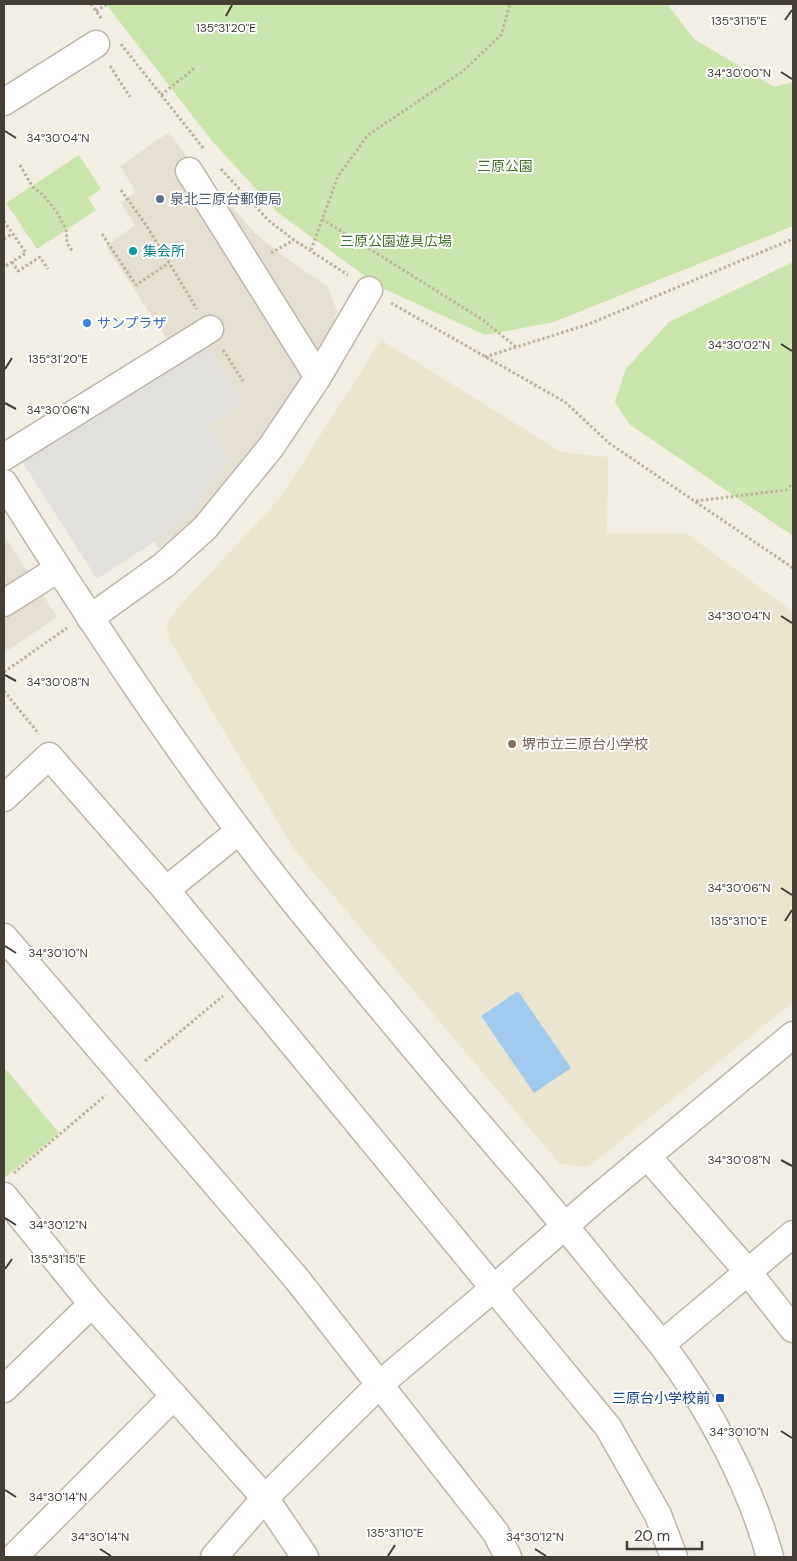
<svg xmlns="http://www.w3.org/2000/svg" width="797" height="1561" viewBox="0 0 797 1561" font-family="'DM Sans','Noto Sans JP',sans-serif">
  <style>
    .residential { fill: #e6e0d2 }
    .education { fill: #ebe4ce }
    .green { fill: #cae6ad }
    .parking { fill: #e2e0dd }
    .water { fill: #a1cbee }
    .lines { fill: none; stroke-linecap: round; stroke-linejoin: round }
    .minor-casing { stroke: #bdb6a7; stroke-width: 29 }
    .path { stroke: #beb399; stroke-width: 3; stroke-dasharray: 2.5 2.5; stroke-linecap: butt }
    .minor { stroke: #fff; stroke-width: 26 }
    .ticks { fill: none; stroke: #443e34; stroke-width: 2 }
    .service-dot { fill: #5c6f8a; stroke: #fff; stroke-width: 2 }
    .culture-dot { fill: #0f9aa8; stroke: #fff; stroke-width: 2 }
    .shop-dot { fill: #3f7fe0; stroke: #fff; stroke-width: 2 }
    .education-dot { fill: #8d6e63; stroke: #fff; stroke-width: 2 }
    .transit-dot { fill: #1a4fb4; stroke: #fff; stroke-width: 2 }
    .labels { text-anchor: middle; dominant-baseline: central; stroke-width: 4; stroke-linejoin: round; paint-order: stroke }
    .park-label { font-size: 14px; fill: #427429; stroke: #fff }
    .service-label { font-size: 14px; fill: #4e5e75; stroke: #fff; text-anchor: start }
    .culture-label { font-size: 14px; fill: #0d838f; stroke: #fff; text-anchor: start }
    .shop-label { font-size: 14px; fill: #366cbe; stroke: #fff; text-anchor: start }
    .education-label { font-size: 14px; fill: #785e54; stroke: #fff; text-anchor: start }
    .transit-label { font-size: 14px; fill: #164399; stroke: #fff; text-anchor: end }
    .ticks-label { font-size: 12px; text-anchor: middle; fill: #443e34; stroke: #fff; stroke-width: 4; stroke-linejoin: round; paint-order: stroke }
  </style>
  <rect width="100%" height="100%" fill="#f2eee4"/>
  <g class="residential">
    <path d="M169,132L192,163L255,233L282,255L328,287L337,311L331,331L258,445L190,526L159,549L66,407L168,341L106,246L135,225L120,202L136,192L120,166Z"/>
    <path d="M4,535L57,617L4,653Z"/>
  </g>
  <path class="education" d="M381,340L561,452L608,457L607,533H686L793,612V1002L588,1167L560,1164L294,849L169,639L167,624L176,610L281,497Z"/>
  <g class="green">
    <path d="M106,4H667L694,39L774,87L793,82V226L554,322L485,335L380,287L277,212L212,141Z"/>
    <path d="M79,155L101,189L88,198L96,210L37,249L6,203Z"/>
    <path d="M793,262V536L629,424L615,402L626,369L669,322Z"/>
    <path d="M4,1067L59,1133L4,1178Z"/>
  </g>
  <path class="parking" d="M203,343L242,403L208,425L229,459L193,509L151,544L97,579L21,460Z"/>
  <path class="water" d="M518,991L571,1068L534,1093L481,1016Z"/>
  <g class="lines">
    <defs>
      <g id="minor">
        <path d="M4,102L96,44"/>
        <path d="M318,377L369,290"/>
        <path d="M4,457L210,329"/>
        <path d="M4,483C101,637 201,789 317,930C387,1016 458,1101 531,1185C555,1214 579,1243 603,1273C622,1297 643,1320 662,1345C708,1405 750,1484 770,1557"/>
        <path d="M4,603L58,569"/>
        <path d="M90,618L164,565L205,528L271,447L318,377L189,171"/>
        <path d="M4,798L49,756L166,890L608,1427L658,1515L674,1557"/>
        <path d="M166,890L239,831"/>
        <path d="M4,937L296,1278L496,1533L508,1557"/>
        <path d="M647,1156L748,1272L793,1329"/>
        <path d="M4,1196L92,1304L265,1498L305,1557"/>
        <path d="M662,1344L793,1234"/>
        <path d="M4,1389L92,1304"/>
        <path d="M14,1557L174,1396"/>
        <path d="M214,1557L265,1498L380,1384L494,1288L597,1198L793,1035"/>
      </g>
    </defs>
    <use href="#minor" class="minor-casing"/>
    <g class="path">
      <path d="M91,4L102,19"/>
      <path d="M96,11L107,4"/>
      <path d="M121,44L204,149"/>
      <path d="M110,66L130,97"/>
      <path d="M161,95L196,67"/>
      <path d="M20,165L32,186L45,197L58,214L66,229L67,243L73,252"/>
      <path d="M221,169L268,220L294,240L348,275"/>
      <path d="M121,190L146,225L197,309"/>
      <path d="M322,219L483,320L516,347"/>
      <path d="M4,221L26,253L4,267"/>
      <path d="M102,234L136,285L169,263"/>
      <path d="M4,239L12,234"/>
      <path d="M311,250L338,176L368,135L463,71L501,35L510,4"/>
      <path d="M271,253L294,240"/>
      <path d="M12,262L18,271L40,257L48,269"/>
      <path d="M391,303L565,402L609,443L793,568"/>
      <path d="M223,350L243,381"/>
      <path d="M485,357L589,324L793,239"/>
      <path d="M696,501L786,490L793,483"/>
      <path d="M4,672L67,628"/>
      <path d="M4,691L39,734"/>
      <path d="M145,1061L223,996"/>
      <path d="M14,1173L106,1095"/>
    </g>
    <use href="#minor" class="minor"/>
  </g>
  <path class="ticks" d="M226,16L232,5M785,20L792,10M781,72L792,79M5,131L16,138M781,344L792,351M5,369L12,358M5,403L16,409M781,616L792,623M5,675L16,681M781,888L792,895M785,921L792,910M5,946L16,953M781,1160L792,1166M5,1218L16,1225M5,1269L12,1259M781,1431L792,1438M5,1490L16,1497M100,1549L111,1556M535,1549L546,1556M388,1556L395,1545"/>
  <circle class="service-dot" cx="160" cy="199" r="5"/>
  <circle class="culture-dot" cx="133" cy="251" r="5"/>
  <circle class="shop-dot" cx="87" cy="323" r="5"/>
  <circle class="education-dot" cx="512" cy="744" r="5"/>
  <rect class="transit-dot" x="715" y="1393" width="10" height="10" rx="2.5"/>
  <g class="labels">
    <g class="park-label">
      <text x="505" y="166">三原公園</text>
      <text x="396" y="241">三原公園遊具広場</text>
    </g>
    <g class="service-label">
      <text x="170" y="199">泉北三原台郵便局</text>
    </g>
    <g class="culture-label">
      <text x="143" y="251">集会所</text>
    </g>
    <g class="shop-label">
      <text x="97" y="323">サンプラザ</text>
    </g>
    <g class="education-label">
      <text x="522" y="744">堺市立三原台小学校</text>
    </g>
    <g class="transit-label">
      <text x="710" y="1398">三原台小学校前</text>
    </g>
  </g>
  <g class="ticks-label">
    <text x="739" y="25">135°31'15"E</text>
    <text x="226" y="32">135°31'20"E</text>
    <text x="739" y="77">34°30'00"N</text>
    <text x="58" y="142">34°30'04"N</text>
    <text x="739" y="349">34°30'02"N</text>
    <text x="58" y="363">135°31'20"E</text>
    <text x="58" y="414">34°30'06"N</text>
    <text x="739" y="620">34°30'04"N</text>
    <text x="58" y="686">34°30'08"N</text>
    <text x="739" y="892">34°30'06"N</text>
    <text x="739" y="925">135°31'10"E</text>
    <text x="58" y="957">34°30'10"N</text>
    <text x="739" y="1164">34°30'08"N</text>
    <text x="58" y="1229">34°30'12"N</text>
    <text x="58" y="1263">135°31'15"E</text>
    <text x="739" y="1436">34°30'10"N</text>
    <text x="58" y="1501">34°30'14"N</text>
    <text x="395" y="1537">135°31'10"E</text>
    <text x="100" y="1541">34°30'14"N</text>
    <text x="535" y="1541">34°30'12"N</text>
  </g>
  <rect width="797" height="1561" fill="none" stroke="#443e34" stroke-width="10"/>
  <path d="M627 1541v8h75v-8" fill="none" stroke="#443e34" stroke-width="2.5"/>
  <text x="634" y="1541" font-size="15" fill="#443e34" stroke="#ffffff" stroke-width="4" paint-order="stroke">20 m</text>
</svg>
